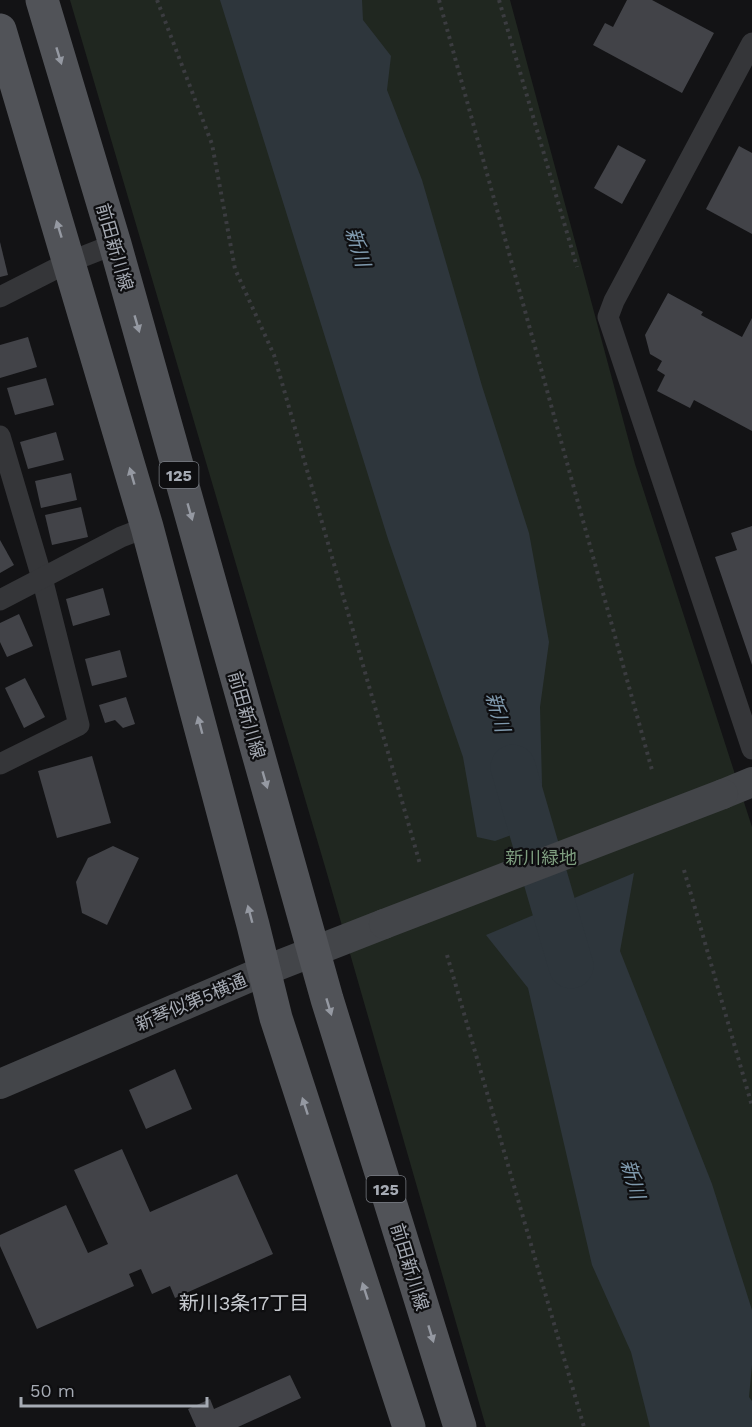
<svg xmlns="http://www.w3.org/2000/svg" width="752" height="1427" viewBox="0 0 752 1427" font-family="'Work Sans','Noto Sans JP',sans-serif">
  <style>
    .green { fill: #202720 }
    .water { fill: #2e363c }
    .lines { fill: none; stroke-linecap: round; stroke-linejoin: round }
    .river { stroke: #2e363c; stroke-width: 45 }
    .building { fill: #424348 }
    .path { stroke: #3b3c40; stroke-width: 4; stroke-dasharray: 3 4.5; stroke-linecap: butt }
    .street { stroke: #353639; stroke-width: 21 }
    .secondary { stroke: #434549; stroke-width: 30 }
    .primary { stroke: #515358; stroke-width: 33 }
    .secondary-bridge { stroke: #434549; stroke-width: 30 }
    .oneway { fill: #9599a2 }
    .labels { text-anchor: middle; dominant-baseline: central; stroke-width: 4.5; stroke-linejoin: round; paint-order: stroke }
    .shield { fill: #0e0e10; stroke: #787c83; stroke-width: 1.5 }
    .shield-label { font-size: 16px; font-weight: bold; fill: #a6abb4 }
    .street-label { font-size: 18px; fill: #a6abb4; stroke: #0e0e10 }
    .park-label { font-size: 18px; fill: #7e9e7f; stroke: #0e0e10 }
    .water-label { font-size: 20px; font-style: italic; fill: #7f99ad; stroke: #0e0e10 }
    .neighbourhood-label { font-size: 20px; fill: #c7cad0; stroke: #0e0e10 }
  </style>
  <rect width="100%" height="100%" fill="#131315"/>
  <path class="green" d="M70,0H510L635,464L752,827V1427H486L326,870Z"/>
  <g class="water">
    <path d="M220,0H362L363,20L391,56L387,90L422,180L482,386L529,533L549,642L540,707L543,823L495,841L477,837L463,757L388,539Z"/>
    <path d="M634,873L620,951L712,1184L752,1310V1365L749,1397L752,1401V1427H650L631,1352L592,1265L528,988L486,935Z"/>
  </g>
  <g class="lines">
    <path class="river" d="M513,767L571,966"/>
  </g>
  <g class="building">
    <path d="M627,0H652L714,33L682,93L593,45L605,23L613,27Z"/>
    <path d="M618,145L646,160L622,204L594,188Z"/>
    <path d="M739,146L752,153V234L706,209Z"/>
    <path d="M0,242L8,275L0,277Z"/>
    <path d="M668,293L703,312L701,315L742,337L752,318V431L694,400L690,408L657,391L665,375L657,370L662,361L650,354L645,335Z"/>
    <path d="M28,337L37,367L0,378V345Z"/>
    <path d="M46,378L54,405L15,415L7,388Z"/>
    <path d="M56,432L64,460L28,469L20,442Z"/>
    <path d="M71,473L77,500L41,508L35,481Z"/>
    <path d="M81,507L88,537L52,545L45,515Z"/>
    <path d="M752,526V665L715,557L737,550L731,533Z"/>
    <path d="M0,540L14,565L0,573Z"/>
    <path d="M103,588L110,615L73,626L66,599Z"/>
    <path d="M19,614L33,646L7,657L0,642V623Z"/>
    <path d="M120,650L127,677L92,686L85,659Z"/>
    <path d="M25,678L45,717L24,728L5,688Z"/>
    <path d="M126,697L135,724L123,728L115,720L105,723L99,705Z"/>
    <path d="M92,756L111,823L57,838L38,771Z"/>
    <path d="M113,846L139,858L107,925L82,913L76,882L88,858Z"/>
    <path d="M175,1069L192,1109L146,1129L129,1090Z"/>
    <path d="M122,1149L150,1212L237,1174L273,1254L175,1298L170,1286L152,1294L141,1269L129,1274L134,1286L37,1329L0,1246V1235L66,1205L88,1253L108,1244L74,1170Z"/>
    <path d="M290,1375L301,1398L238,1427H196L188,1409L210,1399L214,1409Z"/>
  </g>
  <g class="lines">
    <g class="path">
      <path d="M157,0L212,144L235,269L274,355L420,864"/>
      <path d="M439,0L652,770"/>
      <path d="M499,0L577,267"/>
      <path d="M684,870L752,1106"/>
      <path d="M447,955L584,1427"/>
    </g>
    <g class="street">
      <path d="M752,43L614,301L608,317L752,749"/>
      <path d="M0,297L69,262L115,244"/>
      <path d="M0,436L42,578L79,725L0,764"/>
      <path d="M0,600L121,537L147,527"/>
    </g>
    <g class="secondary">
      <path d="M723,794L752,782"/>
      <path d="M0,1084L264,971L384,924"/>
    </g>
    <g class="primary">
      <path d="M42,0L115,244L327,999L460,1427"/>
      <path d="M0,30L147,527L253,925L276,1018L409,1427"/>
    </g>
    <path class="secondary-bridge" d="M384,924L723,794"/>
  </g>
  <defs><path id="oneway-solid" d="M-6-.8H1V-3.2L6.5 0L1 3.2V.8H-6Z" transform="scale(1.5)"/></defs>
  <g class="oneway">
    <use href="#oneway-solid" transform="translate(59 56) rotate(73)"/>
    <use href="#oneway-solid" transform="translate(59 229) rotate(-107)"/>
    <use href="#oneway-solid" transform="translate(137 324) rotate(74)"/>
    <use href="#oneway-solid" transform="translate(132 476) rotate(-106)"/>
    <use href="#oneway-solid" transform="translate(190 512) rotate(74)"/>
    <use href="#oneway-solid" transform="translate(200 725) rotate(-105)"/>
    <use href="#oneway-solid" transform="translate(265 780) rotate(74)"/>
    <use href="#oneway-solid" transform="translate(250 914) rotate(-105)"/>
    <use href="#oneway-solid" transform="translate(329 1007) rotate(73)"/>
    <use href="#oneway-solid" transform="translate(305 1106) rotate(-108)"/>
    <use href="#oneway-solid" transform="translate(365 1291) rotate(-108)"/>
    <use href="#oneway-solid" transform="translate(431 1334) rotate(73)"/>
  </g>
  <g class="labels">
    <g class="shield">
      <rect x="159.5" y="462" width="39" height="26" rx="4.5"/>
      <rect x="366.5" y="1176" width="39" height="26" rx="4.5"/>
    </g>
    <g class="shield-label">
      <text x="179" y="475">125</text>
      <text x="386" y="1189">125</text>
    </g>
    <g class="street-label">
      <text transform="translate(115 247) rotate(74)">前田新川線</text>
      <text transform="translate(247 715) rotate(74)">前田新川線</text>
      <text transform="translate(191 1002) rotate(-23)">新琴似第5横通</text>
      <text transform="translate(410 1267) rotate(73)">前田新川線</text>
    </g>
    <g class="park-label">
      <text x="541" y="857">新川緑地</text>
    </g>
    <g class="water-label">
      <text transform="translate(358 247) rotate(73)">新川</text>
      <text transform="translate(498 712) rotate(74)">新川</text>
      <text transform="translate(633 1179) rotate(74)">新川</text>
    </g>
    <g class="neighbourhood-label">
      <text x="244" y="1303">新川3条17丁目</text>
    </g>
  </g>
  <path d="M21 1397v9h186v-9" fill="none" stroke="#a6abb4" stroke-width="3"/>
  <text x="30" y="1397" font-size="18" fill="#a6abb4" stroke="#0e0e10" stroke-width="4.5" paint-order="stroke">50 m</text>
</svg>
